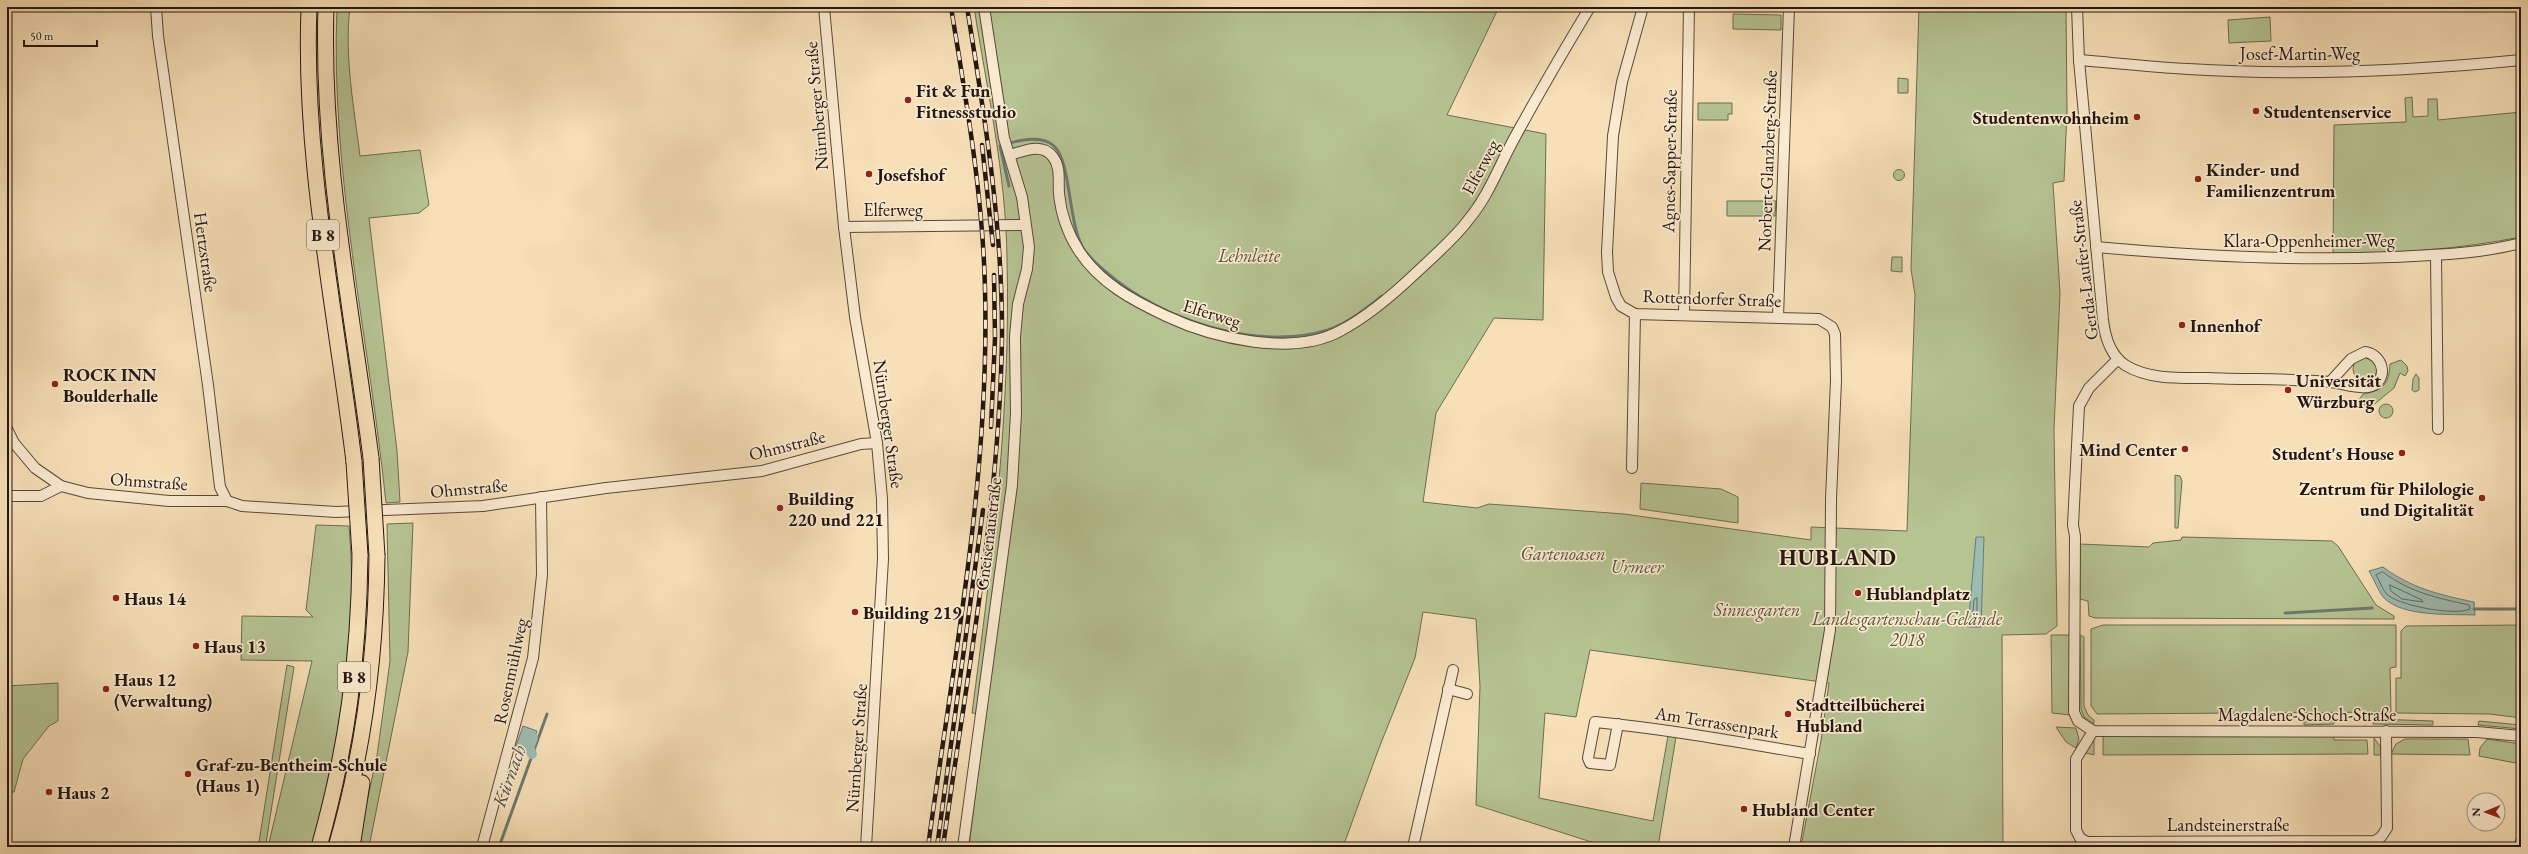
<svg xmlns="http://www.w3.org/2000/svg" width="2528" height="854" viewBox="0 0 2528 854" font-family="'EB Garamond',serif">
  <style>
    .green { fill: #b6c393; stroke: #6c6d52 }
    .water { fill: #9dbcb1; stroke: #6c7a71 }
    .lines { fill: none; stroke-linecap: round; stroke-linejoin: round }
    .shore { stroke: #606a61; stroke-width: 1 }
    .stream { stroke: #6c7a71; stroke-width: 3 }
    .canal { stroke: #9dbcb1; stroke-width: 10 }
    .minor-casing { stroke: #58493a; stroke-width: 12 }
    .highway-casing { stroke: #231711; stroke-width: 17 }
    .minor { stroke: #faead0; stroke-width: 10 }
    .highway { stroke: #f7dfb7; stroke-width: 15 }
    .rail-casing { stroke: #231711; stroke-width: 4.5 }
    .rail { stroke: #faead0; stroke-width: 3; stroke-dasharray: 9; stroke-linecap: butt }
    .highway-bridge-casing { stroke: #231711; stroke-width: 17; stroke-linecap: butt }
    .highway-bridge { stroke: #f7dfb7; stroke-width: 15 }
    .poi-dot { fill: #8f2418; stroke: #faead0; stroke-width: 1.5 }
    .labels { text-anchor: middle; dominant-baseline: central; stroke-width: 3.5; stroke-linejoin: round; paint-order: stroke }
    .shield { fill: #faead0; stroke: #64564a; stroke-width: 1 }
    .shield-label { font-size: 17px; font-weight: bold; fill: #231711 }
    .street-label { font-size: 18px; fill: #231711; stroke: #faead0 }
    .poi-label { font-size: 18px; font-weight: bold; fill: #231711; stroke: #faead0; text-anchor: start }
    .park-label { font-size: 18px; font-style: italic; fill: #56533e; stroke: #faead0 }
    .water-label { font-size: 19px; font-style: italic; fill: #4e5149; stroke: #faead0 }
    .district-label { font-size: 22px; font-weight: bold; letter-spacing: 1px; fill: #231711; stroke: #faead0 }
  </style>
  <rect width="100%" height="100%" fill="#f7dfb7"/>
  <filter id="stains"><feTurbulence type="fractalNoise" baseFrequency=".005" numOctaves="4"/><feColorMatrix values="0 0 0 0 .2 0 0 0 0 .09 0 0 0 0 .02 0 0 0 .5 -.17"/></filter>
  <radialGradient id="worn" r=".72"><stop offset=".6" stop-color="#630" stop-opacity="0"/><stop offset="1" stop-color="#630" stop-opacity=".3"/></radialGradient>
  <g class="green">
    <path d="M337,7H350C344,56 354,107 360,156L420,150L429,205L419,213L369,218L397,451L400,502L386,503C369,338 330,173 337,7Z"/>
    <path d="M974,7H1499L1447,115L1546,134L1543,320L1494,318L1436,413L1423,502L1477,508L1489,504L1624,514L1811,540V527L1907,531L1915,295L1911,269L1919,7H2066L2067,111L2064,181L2053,183L2060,293L2054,429L2057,626L2046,634L2002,635L2003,847H1801L1821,741L1829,683L1590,650L1576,717L1545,713L1539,798L1653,821L1668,736L1676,737L1658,847H1607L1476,805L1480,686L1476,619L1423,612L1415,658L1379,748L1343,847H969L985,714L972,713C992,561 1011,411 1007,258C1006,174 987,90 974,7Z"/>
    <path d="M2228,7H2269V8L2228,11Z"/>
    <path d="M1733,14L1781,15V30L1733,29Z"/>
    <path d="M2270,17L2271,41L2229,43L2228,20Z"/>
    <path d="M1898,78L1908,79V93H1898Z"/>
    <path d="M2412,97L2413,117L2428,116V99H2437L2438,120L2521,112V237C2459,249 2396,254 2333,253L2334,125L2406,122L2405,98Z"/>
    <path d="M1698,103H1732V114H1728V120H1698Z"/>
    <circle cx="1899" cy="175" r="5.5"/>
    <path d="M1727,201H1776L1775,216H1727Z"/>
    <path d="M1892,257H1902V272L1891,271Z"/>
    <circle cx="2365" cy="369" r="12"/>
    <path d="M2401,360L2407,366L2408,371L2405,376L2400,373L2394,388L2372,406L2364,405L2359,400L2363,394C2382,391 2389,385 2390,364Z"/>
    <path d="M2416,374L2419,378V390L2415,392L2412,390L2413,379Z"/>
    <circle cx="2386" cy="411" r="7"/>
    <path d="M2175,475L2180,476L2182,481L2178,528H2175Z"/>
    <path d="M1641,483L1721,489L1738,497V523L1640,509Z"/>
    <path d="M413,523L408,652L369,847H357L377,756L390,661L387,524Z"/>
    <path d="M316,525L349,526C358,633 344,745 311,847H268L312,661L241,660L242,616L313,617L306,610Z"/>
    <path d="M2182,537L2332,541L2338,546L2376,605L2394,616V619L2095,618L2089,616L2088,601L2080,599V544L2149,547L2153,543L2181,540Z"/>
    <path d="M2103,625H2396V667L2390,668L2391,712L2097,714L2091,706V629Z"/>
    <path d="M2521,625V718L2490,714L2396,713V678H2401V631L2406,626Z"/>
    <path d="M2051,635H2070V715L2052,713Z"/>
    <path d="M2080,635L2084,637V706L2088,715L2094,720V724L2084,717L2081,709Z"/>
    <path d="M287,665L294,667L266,843L259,842Z"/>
    <path d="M58,683V721L49,726L23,759L14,792H7V686Z"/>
    <path d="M2374,719L2433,721V725L2373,724Z"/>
    <path d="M2333,720L2334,724L2304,725V721Z"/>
    <path d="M2479,721L2521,725V729L2478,725Z"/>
    <path d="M2056,727L2076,728L2079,739L2076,748L2066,742Z"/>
    <path d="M2103,736H2334V740H2367L2368,754L2103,755Z"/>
    <path d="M2374,738L2380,746L2382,755H2374Z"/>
    <path d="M2094,739V755L2086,753L2090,742Z"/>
    <path d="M2405,739H2468L2470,755L2391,754L2396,744Z"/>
    <path d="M2487,739L2521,744V764L2479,756L2480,748Z"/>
    <path d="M2521,826V847H2513Z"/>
  </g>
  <g class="water">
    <path d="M1976,537H1984L1981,627H1968Z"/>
    <path d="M2383,567C2411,588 2440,595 2474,602L2475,615C2450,614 2403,617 2384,598C2378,591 2374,579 2369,571Z"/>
    <path d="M523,726L537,731L530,751L516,746Z"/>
  </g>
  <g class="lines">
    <g class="shore">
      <path d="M2383,572C2409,592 2437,598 2469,605L2470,609C2455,616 2403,606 2389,596C2383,592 2380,581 2376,575Z"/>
      <path d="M2390,585L2422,600L2423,602L2402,599L2391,591Z"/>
      <path d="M1977,598V621L1974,623L1972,621L1974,600Z"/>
    </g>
    <g class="stream">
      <path d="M1009,186L1000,146C1015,141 1042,133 1055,147C1071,164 1068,222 1083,248C1089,258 1098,265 1106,272C1160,320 1258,352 1328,330C1348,323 1366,309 1382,296"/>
      <path d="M2521,543V577"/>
      <path d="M2474,609H2521"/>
      <path d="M2285,613L2372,608"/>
      <path d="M499,847L547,714"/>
    </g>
    <path class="canal" d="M532,754L529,748L533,738"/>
    <defs>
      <g id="minor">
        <path d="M156,7L158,36L208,385L220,487L227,501"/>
        <path d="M824,7L844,227L855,317L877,443L882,499L883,559L866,847"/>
        <path d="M1643,7L1622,82L1613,136L1607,252L1608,272L1616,297L1621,306L1635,314L1819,319L1832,327L1835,334L1836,380L1831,499L1830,630L1794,847"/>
        <path d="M2077,7L2079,60L2103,320C2105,337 2110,355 2125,365C2149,380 2181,378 2208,378C2248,380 2289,378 2329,382C2342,383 2356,389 2368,387C2389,383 2385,355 2365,352L2351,359L2330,382"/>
        <path d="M2079,60C2115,63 2151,67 2188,69C2298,76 2411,71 2521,60"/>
        <path d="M1010,155C1024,151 1042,142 1053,157C1061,167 1058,182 1059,194C1061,214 1068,234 1079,251C1100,283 1132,300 1166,316C1213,338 1292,357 1340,331C1369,316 1395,293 1418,271C1436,254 1455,238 1469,219C1489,195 1500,164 1515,137C1539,93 1564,50 1590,7"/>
        <path d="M844,227L1025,225"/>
        <path d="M2096,247C2195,256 2293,261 2392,257C2435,255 2479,254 2521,243"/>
        <path d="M2436,255L2438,429"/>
        <path d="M1684,315L1689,7"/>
        <path d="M1778,317L1789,7"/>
        <path d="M2118,359L2089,388L2079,406L2073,525L2075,536L2074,712L2078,721L2093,731L2477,732L2521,736"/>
        <path d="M7,429L14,443L35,468L61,486L88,493L169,501H227L242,506L336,512L483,506L606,488L762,471L861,444L877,443"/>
        <path d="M1632,468L1635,314"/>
        <path d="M7,496H41L61,486"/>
        <path d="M1448,689L1467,694"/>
        <path d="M1618,724L1610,765L1590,763L1588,758L1595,722C1667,729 1738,742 1810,754"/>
        <path d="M2093,731L2076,759V830L2080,838L2087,842L2375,841L2381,837L2387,828L2386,731"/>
        <path d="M482,847L533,658L542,575L541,497"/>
        <path d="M963,847L1012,485L1016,413L1015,337L1018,304L1027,269L1029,247L1022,197L1004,138L984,7"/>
        <path d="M1413,847L1453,670"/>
      </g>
      <g id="highway">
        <path d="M309,7C303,160 336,311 354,462"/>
        <path d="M326,7C321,159 352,309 371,458"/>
        <path d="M319,847C347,748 359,658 360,555"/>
        <path d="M336,847C364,751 376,656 377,556"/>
        <path d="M352,847L362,783"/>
      </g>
    </defs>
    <use href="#minor" class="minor-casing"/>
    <use href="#highway" class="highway-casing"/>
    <use href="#minor" class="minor"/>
    <use href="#highway" class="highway"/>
    <defs>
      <g id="rail">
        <path d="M982,145L993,245"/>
        <path d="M991,427L995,338L994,275"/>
        <path d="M928,847C953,663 990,476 985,289C983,195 966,100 951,7"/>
        <path d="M937,847L983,510"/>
        <path d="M943,847C966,680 999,509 1002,340C1003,228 985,118 967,7"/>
      </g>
    </defs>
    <use href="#rail" class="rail-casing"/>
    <use href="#rail" class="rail"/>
    <defs>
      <g id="highway-bridge">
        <path d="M371,458L377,556"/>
        <path d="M354,462L360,555"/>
      </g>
    </defs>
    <use href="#highway-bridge" class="highway-bridge-casing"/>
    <use href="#highway-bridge" class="highway-bridge"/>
  </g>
  <g class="poi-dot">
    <circle cx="908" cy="100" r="4"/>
    <circle cx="2256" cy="111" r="4"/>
    <circle cx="2137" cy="117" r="4"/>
    <circle cx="869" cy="174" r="4"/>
    <circle cx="2198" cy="179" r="4"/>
    <circle cx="2182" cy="325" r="4"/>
    <circle cx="55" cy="384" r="4"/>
    <circle cx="2288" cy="390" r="4"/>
    <circle cx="2185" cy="449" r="4"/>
    <circle cx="2402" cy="453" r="4"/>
    <circle cx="2482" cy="498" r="4"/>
    <circle cx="780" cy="508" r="4"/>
    <circle cx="1858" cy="593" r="4"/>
    <circle cx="116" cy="598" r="4"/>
    <circle cx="855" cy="612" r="4"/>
    <circle cx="196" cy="646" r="4"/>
    <circle cx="106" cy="689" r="4"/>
    <circle cx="1788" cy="714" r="4"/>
    <circle cx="188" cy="774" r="4"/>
    <circle cx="49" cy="792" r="4"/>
    <circle cx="1744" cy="809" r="4"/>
  </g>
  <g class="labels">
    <g class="shield">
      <rect x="307" y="220" width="32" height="30" rx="3"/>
      <rect x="338" y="662" width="32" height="30" rx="3"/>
    </g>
    <g class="shield-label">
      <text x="323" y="235">B 8</text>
      <text x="354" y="677">B 8</text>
    </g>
    <g class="street-label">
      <text x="2300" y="53">Josef-Martin-Weg</text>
      <text transform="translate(816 106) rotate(-95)">Nürnberger Straße</text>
      <text transform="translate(1669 161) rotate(-89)">Agnes-Sapper-Straße</text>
      <text transform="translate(1767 161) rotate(-88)">Norbert-Glanzberg-Straße</text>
      <text transform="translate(1480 167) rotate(-62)">Elferweg</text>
      <text x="893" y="209">Elferweg</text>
      <text x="2309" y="240">Klara-Oppenheimer-Weg</text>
      <text transform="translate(206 252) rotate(82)">Hertzstraße</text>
      <text transform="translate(2083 270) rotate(-97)">Gerda-Laufer-Straße</text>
      <text transform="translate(1712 298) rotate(2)">Rottendorfer Straße</text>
      <text transform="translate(1212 313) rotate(17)">Elferweg</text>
      <text transform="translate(889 424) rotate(82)">Nürnberger Straße</text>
      <text transform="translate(787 445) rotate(-14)">Ohmstraße</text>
      <text transform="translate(149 481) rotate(4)">Ohmstraße</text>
      <text transform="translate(469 488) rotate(-5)">Ohmstraße</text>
      <text transform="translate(988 534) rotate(-83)">Gneisenaustraße</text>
      <text transform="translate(510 671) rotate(-78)">Rosenmühlweg</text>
      <text x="2307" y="714">Magdalene-Schoch-Straße</text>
      <text transform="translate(1717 722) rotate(9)">Am Terrassenpark</text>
      <text transform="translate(856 748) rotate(-86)">Nürnberger Straße</text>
      <text x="2228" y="824">Landsteinerstraße</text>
    </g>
    <g class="poi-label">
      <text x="916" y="90">Fit &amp; Fun<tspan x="916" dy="21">Fitnessstudio</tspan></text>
      <text x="2264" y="111">Studentenservice</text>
      <text x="2129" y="117" text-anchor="end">Studentenwohnheim</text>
      <text x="2206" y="169">Kinder- und<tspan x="2206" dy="21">Familienzentrum</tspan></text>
      <text x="877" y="174">Josefshof</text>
      <text x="2190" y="325">Innenhof</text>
      <text x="63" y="374">ROCK INN<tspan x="63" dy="21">Boulderhalle</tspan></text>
      <text x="2296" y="380">Universität<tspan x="2296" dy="21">Würzburg</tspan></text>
      <text x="2177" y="449" text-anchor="end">Mind Center</text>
      <text x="2394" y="453" text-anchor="end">Student's House</text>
      <text x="2474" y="488" text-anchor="end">Zentrum für Philologie<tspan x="2474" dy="21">und Digitalität</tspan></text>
      <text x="788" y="498">Building<tspan x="788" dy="21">220 und 221</tspan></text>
      <text x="1866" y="593">Hublandplatz</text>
      <text x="124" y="598">Haus 14</text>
      <text x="863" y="612">Building 219</text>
      <text x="204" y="646">Haus 13</text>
      <text x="114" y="679">Haus 12<tspan x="114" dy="21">(Verwaltung)</tspan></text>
      <text x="1796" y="704">Stadtteilbücherei<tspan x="1796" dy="21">Hubland</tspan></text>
      <text x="196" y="764">Graf-zu-Bentheim-Schule<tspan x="196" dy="21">(Haus 1)</tspan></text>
      <text x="57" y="792">Haus 2</text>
      <text x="1752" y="809">Hubland Center</text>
    </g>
    <g class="park-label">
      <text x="1249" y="255">Lehnleite</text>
      <text x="1563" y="553">Gartenoasen</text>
      <text x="1637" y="566">Urmeer</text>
      <text x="1757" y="609">Sinnesgarten</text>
      <text x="1907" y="618">Landesgartenschau-Gelände<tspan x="1907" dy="21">2018</tspan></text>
    </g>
    <g class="water-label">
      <text transform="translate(509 776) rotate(-70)">Kürnach</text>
    </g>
    <g class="district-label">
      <text x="1838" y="557">HUBLAND</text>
    </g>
  </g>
  <rect width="2528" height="854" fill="none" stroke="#f7dfb7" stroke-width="24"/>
  <rect x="8" y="8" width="2512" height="838" fill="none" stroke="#231711" stroke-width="2"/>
  <rect x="12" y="12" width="2504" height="830" fill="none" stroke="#231711"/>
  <g transform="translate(2486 812) rotate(269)"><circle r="19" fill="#faead0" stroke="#a49684"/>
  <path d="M0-3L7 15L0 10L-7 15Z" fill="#8f2418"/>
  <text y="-6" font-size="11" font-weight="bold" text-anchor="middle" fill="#231711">N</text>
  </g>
  <path d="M24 40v6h73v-6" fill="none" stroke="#231711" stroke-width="2"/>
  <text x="30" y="40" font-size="12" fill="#231711" stroke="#faead0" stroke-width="3" paint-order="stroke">50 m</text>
  <rect width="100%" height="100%" filter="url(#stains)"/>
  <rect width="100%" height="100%" fill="url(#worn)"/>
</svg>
